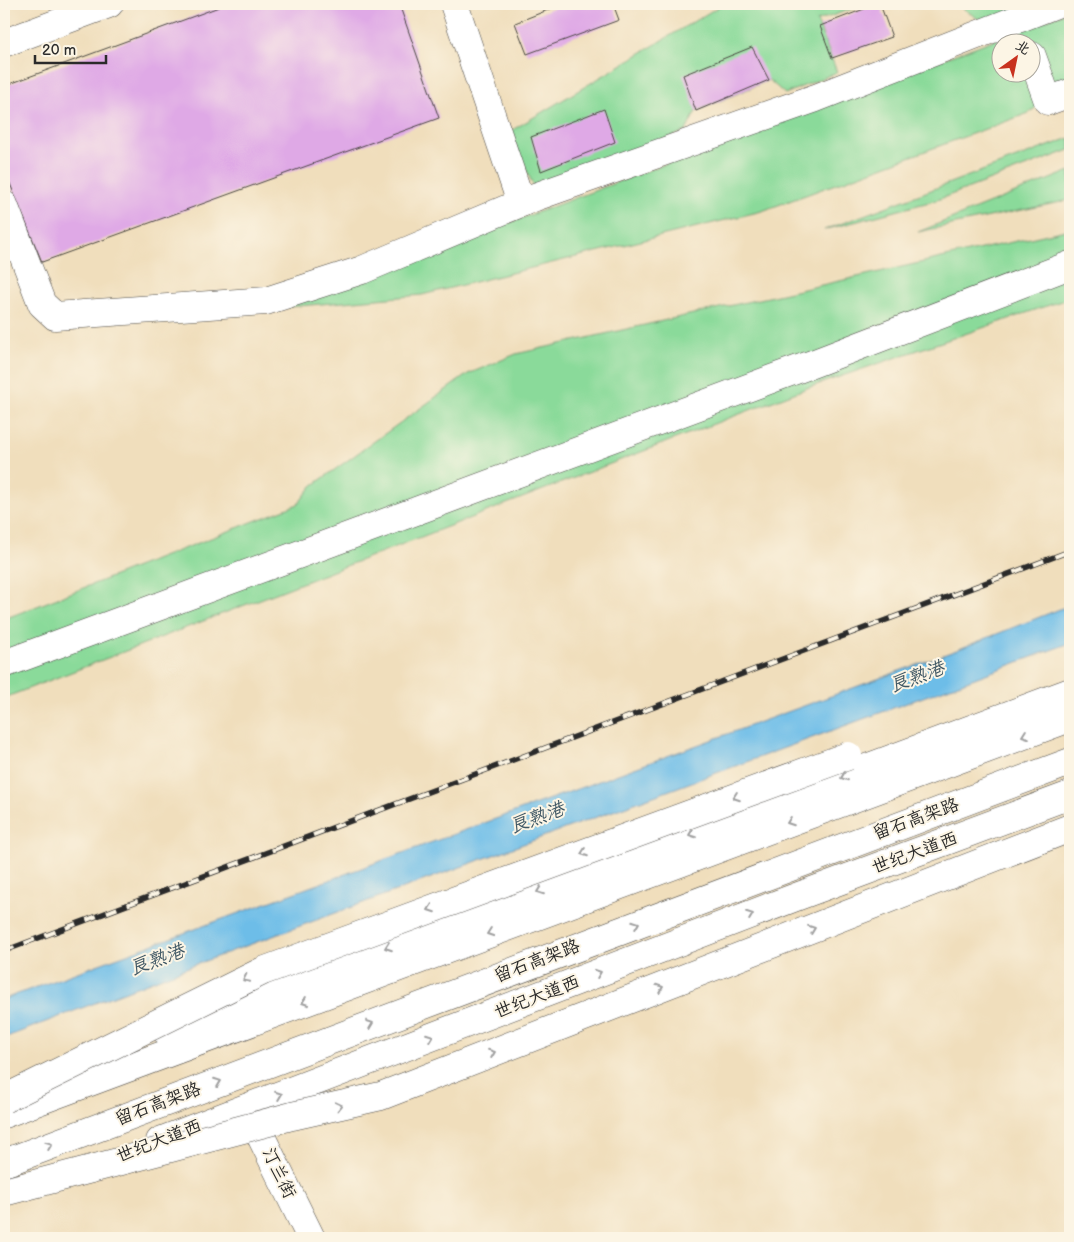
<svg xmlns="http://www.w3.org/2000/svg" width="1074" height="1242" viewBox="0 0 1074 1242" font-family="'Balsamiq Sans','LXGW WenKai TC',sans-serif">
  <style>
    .green { fill: #8ada9a; stroke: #5a8262; fill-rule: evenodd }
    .water { fill: #6dbde8; stroke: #4c748a }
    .building { fill: #dfa9e6 }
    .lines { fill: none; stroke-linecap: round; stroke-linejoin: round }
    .minor-casing { stroke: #494641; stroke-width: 29 }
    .major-casing { stroke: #494641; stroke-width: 29 }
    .highway-casing { stroke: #494641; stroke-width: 29 }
    .minor { stroke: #fff; stroke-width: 28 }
    .major { stroke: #fff; stroke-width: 28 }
    .highway { stroke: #fff; stroke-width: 28 }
    .rail-casing { stroke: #2b2b2b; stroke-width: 5.5 }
    .rail { stroke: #fcf5e5; stroke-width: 4; stroke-dasharray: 11; stroke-linecap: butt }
    .highway-bridge-casing { stroke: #494641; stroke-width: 29; stroke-linecap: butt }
    .highway-bridge { stroke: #fff; stroke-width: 28 }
    .oneway { stroke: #a0a0a0 }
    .labels { text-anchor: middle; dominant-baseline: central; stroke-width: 4; stroke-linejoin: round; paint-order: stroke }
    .street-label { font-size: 18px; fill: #2b2b2b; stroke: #fcf5e5 }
    .water-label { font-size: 19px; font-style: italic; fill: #3f5764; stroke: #fcf5e5 }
  </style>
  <rect width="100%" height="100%" fill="#fcf5e5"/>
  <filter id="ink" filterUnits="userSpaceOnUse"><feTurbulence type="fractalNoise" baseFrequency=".02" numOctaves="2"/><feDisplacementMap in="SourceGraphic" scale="10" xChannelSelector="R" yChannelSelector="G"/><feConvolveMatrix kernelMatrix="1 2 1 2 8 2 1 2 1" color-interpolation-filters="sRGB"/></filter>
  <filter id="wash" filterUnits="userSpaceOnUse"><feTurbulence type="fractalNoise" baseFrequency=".0096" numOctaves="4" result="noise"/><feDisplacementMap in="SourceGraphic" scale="20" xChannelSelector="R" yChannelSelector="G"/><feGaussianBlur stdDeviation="1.12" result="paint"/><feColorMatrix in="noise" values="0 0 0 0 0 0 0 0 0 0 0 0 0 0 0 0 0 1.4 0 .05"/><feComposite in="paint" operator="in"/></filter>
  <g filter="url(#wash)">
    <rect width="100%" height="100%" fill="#f0debc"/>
    <g class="green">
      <path d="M723,4H867L817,21L837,72L785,94L769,80L696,111L686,131L535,189L509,132Z"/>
      <path d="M960,4H1033L984,23L964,9Z"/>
      <path d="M1070,11V83L1059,88L1029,113L762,211L422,295L287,307ZM1002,42H1032V72H1002Z"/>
      <path d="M1070,138V150L937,200L824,230Z"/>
      <path d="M1070,171V200L918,232Z"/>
      <path d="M1070,229V298L807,388L4,698V619L298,504L312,486L468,374L516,354Z"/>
    </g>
    <path class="water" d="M1070,605V643L186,968L4,1038V999L954,651Z"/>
    <g id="blocks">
      <g class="building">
        <path d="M227,4H399L439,118L42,262L4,169V86Z"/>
        <path d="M563,4H613L619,20L527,54L515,23Z"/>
        <path d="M877,4H880L892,37L832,58L820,26Z"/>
        <path d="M752,47L769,80L696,111L683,75Z"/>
        <path d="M604,109L615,142L541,171L531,137Z"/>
      </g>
    </g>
  </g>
  <g filter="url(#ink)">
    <use href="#blocks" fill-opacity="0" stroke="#494641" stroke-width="1"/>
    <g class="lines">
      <defs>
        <g id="minor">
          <path d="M454,4L521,203"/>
          <path d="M4,43L109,4"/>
          <path d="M1032,56L1048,101L1070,93"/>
          <path d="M4,205L42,304L55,316L266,301L362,270L535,197L816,98L1056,4"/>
          <path d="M4,664L812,364L1070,265"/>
          <path d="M247,1108L311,1238"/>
        </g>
        <g id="major">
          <path d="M165,1030L1070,692"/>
          <path d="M160,1141L796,897L1070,795"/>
        </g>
        <g id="highway">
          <path d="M4,1114L1070,718"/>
          <path d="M4,1163L1070,762"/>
        </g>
      </defs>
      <use href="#minor" class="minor-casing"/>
      <use href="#major" class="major-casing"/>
      <use href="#highway" class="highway-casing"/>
      <use href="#minor" class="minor"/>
      <use href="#major" class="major"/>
      <use href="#highway" class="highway"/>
      <defs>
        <path id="rail" d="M4,951L1070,551"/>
      </defs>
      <use href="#rail" class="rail-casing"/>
      <use href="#rail" class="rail"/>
      <defs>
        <g id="highway-bridge">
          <path d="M4,1099L263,971L848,756"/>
          <path d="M4,1192L292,1116L381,1096L1070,828"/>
        </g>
      </defs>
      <use href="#highway-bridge" class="highway-bridge-casing"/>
      <use href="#highway-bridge" class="highway-bridge"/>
    </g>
    <defs><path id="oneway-chevron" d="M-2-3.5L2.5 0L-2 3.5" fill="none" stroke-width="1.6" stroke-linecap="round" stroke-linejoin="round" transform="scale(1.25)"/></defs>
    <g class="oneway">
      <use href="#oneway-chevron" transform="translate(1025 735) rotate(160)"/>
      <use href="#oneway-chevron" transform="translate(844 777) rotate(159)"/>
      <use href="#oneway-chevron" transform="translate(736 797) rotate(160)"/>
      <use href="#oneway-chevron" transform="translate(790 822) rotate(160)"/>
      <use href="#oneway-chevron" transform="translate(692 834) rotate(159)"/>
      <use href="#oneway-chevron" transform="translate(584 853) rotate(160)"/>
      <use href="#oneway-chevron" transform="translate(540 891) rotate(159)"/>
      <use href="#oneway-chevron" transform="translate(431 909) rotate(160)"/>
      <use href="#oneway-chevron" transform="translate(750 915) rotate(-21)"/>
      <use href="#oneway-chevron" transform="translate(636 924) rotate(-21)"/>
      <use href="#oneway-chevron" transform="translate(812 929) rotate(-21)"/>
      <use href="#oneway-chevron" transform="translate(490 933) rotate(160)"/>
      <use href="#oneway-chevron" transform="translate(388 947) rotate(160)"/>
      <use href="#oneway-chevron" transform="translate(598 973) rotate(-21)"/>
      <use href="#oneway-chevron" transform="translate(246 979) rotate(154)"/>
      <use href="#oneway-chevron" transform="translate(660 988) rotate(-21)"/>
      <use href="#oneway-chevron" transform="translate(305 1002) rotate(160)"/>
      <use href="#oneway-chevron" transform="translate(370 1024) rotate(-21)"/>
      <use href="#oneway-chevron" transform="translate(430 1037) rotate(-21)"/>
      <use href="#oneway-chevron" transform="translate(492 1053) rotate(-21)"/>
      <use href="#oneway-chevron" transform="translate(218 1082) rotate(-21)"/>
      <use href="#oneway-chevron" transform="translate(279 1095) rotate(-21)"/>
      <use href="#oneway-chevron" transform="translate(339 1106) rotate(-13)"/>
      <use href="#oneway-chevron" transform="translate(49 1145) rotate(-21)"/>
    </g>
  </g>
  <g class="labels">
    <g class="street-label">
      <text transform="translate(916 819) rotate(-20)">留石高架路</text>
      <text transform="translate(915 853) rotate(-20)">世纪大道西</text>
      <text transform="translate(537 961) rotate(-21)">留石高架路</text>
      <text transform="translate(537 997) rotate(-21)">世纪大道西</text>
      <text transform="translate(158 1104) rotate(-21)">留石高架路</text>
      <text transform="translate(159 1141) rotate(-21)">世纪大道西</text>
      <text transform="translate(279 1173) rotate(64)">汀兰街</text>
    </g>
    <g class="water-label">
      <text transform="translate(917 677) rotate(-20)">良熟港</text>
      <text transform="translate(537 818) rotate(-20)">良熟港</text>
      <text transform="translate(157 960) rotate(-20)">良熟港</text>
    </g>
  </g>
  <rect width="1074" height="1242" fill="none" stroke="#fcf5e5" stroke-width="20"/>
  <g transform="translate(1016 58) rotate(33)"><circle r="24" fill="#fcf5e5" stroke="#a8a49b"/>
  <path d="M0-4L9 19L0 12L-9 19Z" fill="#c8321e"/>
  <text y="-8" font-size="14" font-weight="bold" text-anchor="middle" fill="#2b2b2b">北</text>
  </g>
  <path d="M35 55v8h71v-8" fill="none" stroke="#2b2b2b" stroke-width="2.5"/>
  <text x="42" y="55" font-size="15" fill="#2b2b2b" stroke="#fcf5e5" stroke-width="4" paint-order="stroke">20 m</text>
</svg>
